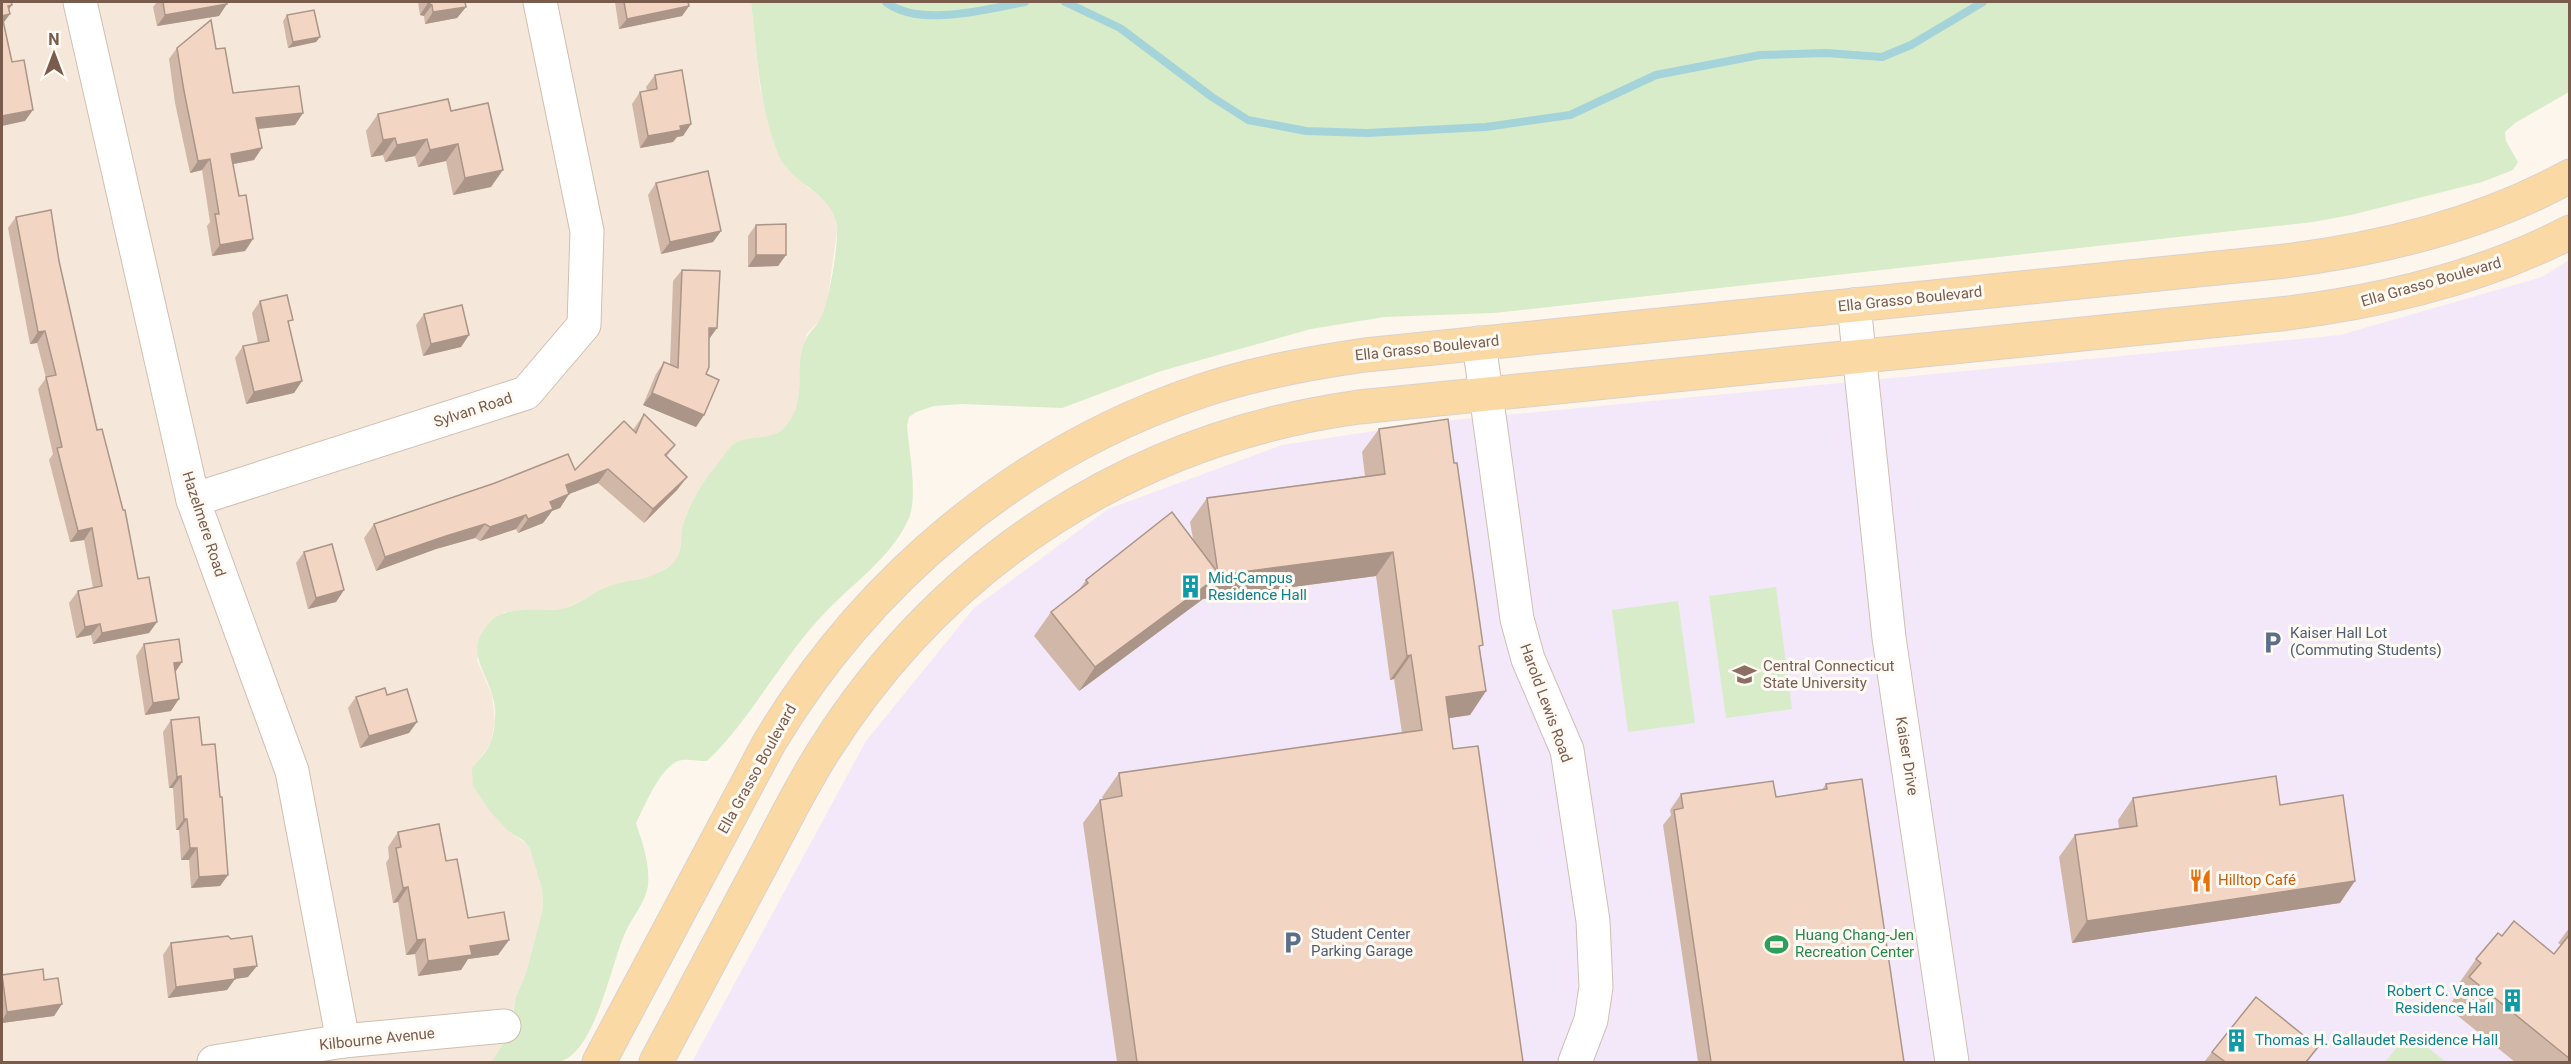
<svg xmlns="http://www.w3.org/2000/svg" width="2571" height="1064" viewBox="0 0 2571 1064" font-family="Roboto,sans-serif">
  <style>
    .residential { fill: #f5e8da }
    .education { fill: #f3e8fa }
    .green { fill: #d8ecc9 }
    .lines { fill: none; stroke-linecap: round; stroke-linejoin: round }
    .stream { stroke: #a5d3da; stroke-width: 8 }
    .minor-casing { stroke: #d1beb0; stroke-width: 35 }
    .major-casing { stroke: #dad1cd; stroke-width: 35 }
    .minor { stroke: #fff; stroke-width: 33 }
    .major { stroke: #fbd9a5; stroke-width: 33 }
    .wall { fill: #d1b7a8 }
    .shaded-wall { fill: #aa9588 }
    .building { fill: #f3d5c3; stroke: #aa9588; stroke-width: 1.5 }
    .labels { text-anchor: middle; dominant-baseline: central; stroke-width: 6; stroke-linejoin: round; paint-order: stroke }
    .street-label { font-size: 15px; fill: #7a5c4d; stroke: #fffaf3 }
    .culture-label { font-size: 15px; fill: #0d838f; stroke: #fffaf3; text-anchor: start }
    .service-label { font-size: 15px; fill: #4e5e75; stroke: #fffaf3; text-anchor: start }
    .education-label { font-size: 15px; fill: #785e54; stroke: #fffaf3; text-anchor: start }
    .food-label { font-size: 15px; fill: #c56008; stroke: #fffaf3; text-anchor: start }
    .leisure-label { font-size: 15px; fill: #27864d; stroke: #fffaf3; text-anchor: start }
  </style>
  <rect width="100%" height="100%" fill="#fdf6ec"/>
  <path class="residential" d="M2,2H751L760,88L774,143L807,187L822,197L834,213L837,231L827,304L820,320L807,334L801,352L798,408L788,425L773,436L735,443L683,526L679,554L675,562L657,574L608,587L564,609L504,612L477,660L492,695L495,722L490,745L472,768L508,831L524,842L530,849L542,889L543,908L526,973L515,999L509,1035L493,1059V1062H2Z"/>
  <path class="education" d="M2569,260V1062H692L866,741L974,608L1108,509L1282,445L1433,422L2340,335L2542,277Z"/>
  <g class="green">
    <path d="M751,2H2569V92L2515,123L2505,132L2506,141L2518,162L2513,170L2482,182L2351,215L2313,222L1494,313L1384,317L1311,329L1161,371L1062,408L962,404L934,406L916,412L909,417L907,426C909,450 918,496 909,518C892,558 849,586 821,617C779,662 751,719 707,761C699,761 685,758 678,761C659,769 645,806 636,823C643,845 650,863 648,886C645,903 633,916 626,931C611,962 596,1053 559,1062H493V1059L509,1035L512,1027L515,999L526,973L543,908L542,889L530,849L524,841L508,831L489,810L473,786L472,768C478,760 487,752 490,744C496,729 497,708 492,694C484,668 465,650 489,623C506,604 538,612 561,609C577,606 592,593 607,587C629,579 655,580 673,563C683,554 680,537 683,525C690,504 701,484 715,467C721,461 727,449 734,444C750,433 774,444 789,422C805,401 796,373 802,349C807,332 813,332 820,319C829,304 838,247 837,229C835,193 793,186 779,156C759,108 757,53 751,2Z"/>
    <path d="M1776,587L1792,709L1726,718L1709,596Z"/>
    <path d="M1678,601L1695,723L1628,732L1612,610Z"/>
    <path d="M2409,1033L2446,1062H2385Z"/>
  </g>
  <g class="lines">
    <g class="stream">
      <path d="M886,2C919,28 987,9 1025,2"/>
      <path d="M1065,2L1120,28L1212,97L1248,120L1306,131L1367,133L1486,127L1570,115L1656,75L1760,55L1826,53L1882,57L1911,45L1983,2"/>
    </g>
    <defs>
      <g id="minor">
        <path d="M80,2L193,500L292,771L343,1041"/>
        <path d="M1854,305L1889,638L1952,1062"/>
        <path d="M1479,343L1517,619L1528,659L1567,750L1593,921L1596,987L1591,1020L1575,1062"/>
        <path d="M193,500L526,393L584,325L587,231L540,2"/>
        <path d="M214,1062L343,1041L504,1026"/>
      </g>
      <g id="major">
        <path d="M599,1062L769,743C867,579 1019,452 1201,391C1254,373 1309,363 1365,355L2276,262C2378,250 2479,226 2570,176"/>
        <path d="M656,1062C691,997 726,931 761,865C782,826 801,786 825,749C946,558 1135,438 1359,407L2280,314C2380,302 2480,279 2570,232"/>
      </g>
    </defs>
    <use href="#minor" class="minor-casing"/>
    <use href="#major" class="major-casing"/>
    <use href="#minor" class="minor"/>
    <use href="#major" class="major"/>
  </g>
  <g class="wall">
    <path d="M157,2H226L219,16L157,26L153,7Z"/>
    <path d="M418,2H465L466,7L457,18L425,24L424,16L420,15Z"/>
    <path d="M615,2H688L689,6L682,16L619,29Z"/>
    <path d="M287,15L320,37L316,42L288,48L283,21Z"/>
    <path d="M177,48L216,49L233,93L303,113L295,125L258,129L254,160L233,164L239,196L253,239L245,251L212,256L207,226L210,222L202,170L190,173L175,103L169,59Z"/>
    <path d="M655,75L691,124L683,136L677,137L673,142L640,148L632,104L640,92L647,91L646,87Z"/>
    <path d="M451,111L491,187L453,195L446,161L418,167L415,156L385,162L383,155L371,157L366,131L378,114Z"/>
    <path d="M656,183L721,231L713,242L661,254L648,195Z"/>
    <path d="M16,217L59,261L97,430L138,579L157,622L149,633L93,644L91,635L76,638L69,603L78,591L93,588L84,540L70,542L49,460L53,454L38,389L46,378L37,343L30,344L8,228Z"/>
    <path d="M756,225L786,255L778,266L748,267V236Z"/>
    <path d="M682,270L717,328L709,339L704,415L696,427L643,405L656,374L664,362L670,365L673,281Z"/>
    <path d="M260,301L289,326L302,381L294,393L246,404L235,358L243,346L258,343L252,313Z"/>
    <path d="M424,314L469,335L461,347L423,356L416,325Z"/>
    <path d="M644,414L675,445L667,456L687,477L677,490L644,523L598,483L569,494L560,508L552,511L543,523L518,533L516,529L480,541L475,538L436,549L376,571L364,538L374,524L575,470L633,430Z"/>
    <path d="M1379,429L1480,650L1486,691L1470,715L1449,718L1453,749L1523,1062H1117L1083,823L1100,800L1103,799L1102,797L1119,773L1402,733L1394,679L1390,680L1376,576L1203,599L1079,691L1034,636L1051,612L1079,590L1086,580L1193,539L1190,522L1207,498L1365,476L1362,452Z"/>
    <path d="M304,552L344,590L336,602L308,609L296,563Z"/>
    <path d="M144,644L182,662L175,672L171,711L145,715L136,656Z"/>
    <path d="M387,695L417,722L409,733L360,748L348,708L356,697Z"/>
    <path d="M171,720L202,745L228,875L220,886L191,888L189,860H181L179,830H176L173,788H169L163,732Z"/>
    <path d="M1826,784L1904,1062H1698L1663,825L1671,815L1670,810L1681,794L1776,797L1822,790Z"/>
    <path d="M2133,798L2280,805L2340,903L2072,943L2059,857L2075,835L2119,828L2118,820Z"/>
    <path d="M398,832L446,861L468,918L509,940L498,955L468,959L461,970L418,976L415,954L406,955L398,902L393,903L386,863L389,858L388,847Z"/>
    <path d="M2570,927V1062H2515L2448,1008L2458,992L2455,989L2476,959L2502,936L2554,954L2561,945L2558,943Z"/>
    <path d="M171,943L248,977L235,979L227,990L168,998L163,955Z"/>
    <path d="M2,975L44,980L62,1004L54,1016L2,1023Z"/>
    <path d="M2318,1047L2307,1062H2204L2212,1052Z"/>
  </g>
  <g class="shaded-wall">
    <path d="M428,3L432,5L424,16L420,15Z"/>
    <path d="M227,4L219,16L157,26L165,15Z"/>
    <path d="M12,5L5,15L10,14L2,25V15L8,6Z"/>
    <path d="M689,6L682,16L619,29L627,19Z"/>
    <path d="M466,7L457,18L425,24L433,12Z"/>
    <path d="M320,37L316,42L288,48L293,42Z"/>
    <path d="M33,110L25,121L2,126V116Z"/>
    <path d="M303,113L295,125L248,130L256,118Z"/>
    <path d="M691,124L683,136L677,137L673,142L640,148L648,136L680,126Z"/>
    <path d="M395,138L383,155L371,157L383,140Z"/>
    <path d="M427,139L415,156L385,162L397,145Z"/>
    <path d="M458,144L446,161L418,167L430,150Z"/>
    <path d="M262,148L254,160L223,166L231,154Z"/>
    <path d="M210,159L202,170L190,173L198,161Z"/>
    <path d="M503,170L491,187L453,195L465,178Z"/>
    <path d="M721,231L713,242L661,254L670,242Z"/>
    <path d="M253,239L245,251L212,256L220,245Z"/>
    <path d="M756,255H786L778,266L748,267Z"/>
    <path d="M709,328H717L709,339Z"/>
    <path d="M45,331L37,343L30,344L38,332Z"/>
    <path d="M469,335L461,347L423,356L431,344Z"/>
    <path d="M302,381L294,393L246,404L254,392Z"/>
    <path d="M652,393L704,415L696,427L643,405Z"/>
    <path d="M608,469L598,483L569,494L560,508L552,511L543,523L518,533L528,519L566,485Z"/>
    <path d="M687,477L677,490L644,523L653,509Z"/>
    <path d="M526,515L516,529L480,541L490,527Z"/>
    <path d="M485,524L475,538L436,549L376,571L385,557L446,536Z"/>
    <path d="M92,528L84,540L70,542L78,531Z"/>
    <path d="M1393,552L1376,576L1203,599L1079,691L1095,667L1220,575Z"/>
    <path d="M344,590L336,602L308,609L316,598Z"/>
    <path d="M157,622L149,633L93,644L102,633Z"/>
    <path d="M100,624L91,635L76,638L85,627Z"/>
    <path d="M1411,655L1394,679L1390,680L1407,656Z"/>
    <path d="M182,662L174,674V663Z"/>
    <path d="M1486,691L1470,715L1430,721L1446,697Z"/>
    <path d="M179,699L171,711L145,715L153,703Z"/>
    <path d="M417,722L409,733L360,748L369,736Z"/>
    <path d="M181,776L173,788H169L177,777Z"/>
    <path d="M184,819H187L179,830H176Z"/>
    <path d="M190,848H197L189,860H181Z"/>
    <path d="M228,875L220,886L191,888L199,877Z"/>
    <path d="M2355,881L2340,903L2072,943L2087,921Z"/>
    <path d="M408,887L398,902L393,903L403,888Z"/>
    <path d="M425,939L415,954L406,955L417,940Z"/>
    <path d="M509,940L498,955L468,959L461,970L418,976L428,961L470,946Z"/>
    <path d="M257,966L248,977L235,979L227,990L168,998L176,987L234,969Z"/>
    <path d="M62,1004L54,1016L2,1023V1021L7,1012Z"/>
  </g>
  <g class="building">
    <path d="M2,2H11L12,5L8,6L10,14L2,16Z"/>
    <path d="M163,2H226L227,4L165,15Z"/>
    <path d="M428,2H465L466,7L433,12L432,5L428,3Z"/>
    <path d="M624,2H688L689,6L627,19Z"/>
    <path d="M314,10L320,37L293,42L287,15Z"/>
    <path d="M2,16L12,62L24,60L33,110L2,116Z"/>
    <path d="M211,20L216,49L225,48L233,93L299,86L303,113L256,118L262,148L231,154L239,196L246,195L253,239L220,245L215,214H219L210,159L198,161L184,91L177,48Z"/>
    <path d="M682,70L691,124L680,126L681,130L648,136L640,92L657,89L655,75Z"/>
    <path d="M448,99L451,111L488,103L503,170L465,178L458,144L430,150L427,139L397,145L395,138L383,140L378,114Z"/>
    <path d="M708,171L721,231L670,242L656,183Z"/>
    <path d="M51,210L59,261L97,430L102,429L123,510H125L138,579L149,577L157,622L102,633L100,624L85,627L78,591L102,586L92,528L78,531L57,448L62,447L46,377L56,375L45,331L38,332L16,217Z"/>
    <path d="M786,224V255H756V225Z"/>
    <path d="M682,270L720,271L717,328H709V367L706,374L719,380L704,415L652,393L664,362L678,368Z"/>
    <path d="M287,295L293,320L288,321L302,381L254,392L243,346L269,341L260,301Z"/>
    <path d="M462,305L469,335L431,344L424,314Z"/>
    <path d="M644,414L675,445L665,455L687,477L653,509L608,469L566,485L569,494L550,502L553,509L528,519L526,515L490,527L485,524L446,536L385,557L374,524L495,483L568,454L575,470L624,421L636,433Z"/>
    <path d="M1448,419L1454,463H1457L1483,645L1479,646L1486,691L1446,697L1453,749L1478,746L1523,1062H1137L1100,800L1122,796L1119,773L1422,730L1411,655L1407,656L1393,552L1220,575L1095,667L1051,612L1088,583L1086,580L1172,512L1218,573L1207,498L1385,474L1379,429Z"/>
    <path d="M332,544L344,590L316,598L304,552Z"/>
    <path d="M179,639L182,662L174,663L179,699L153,703L144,644Z"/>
    <path d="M385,688L387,695L407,689L417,722L369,736L356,697Z"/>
    <path d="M199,717L202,745L215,744L220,797H222L228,875L199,877L197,848H190L187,819H184L181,776L177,777L171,720Z"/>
    <path d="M2276,776L2280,805L2343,795L2355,881L2087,921L2075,835L2137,826L2133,798Z"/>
    <path d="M1862,779L1904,1062H1711L1674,810L1683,808L1681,794L1773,781L1776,797L1827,789L1826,784Z"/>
    <path d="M439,824L446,861L457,859L468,918L504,912L509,940L470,946L472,955L428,961L425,939L417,940L408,887L403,888L396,848L401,847L398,832Z"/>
    <path d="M2514,921L2554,954L2570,934V1059L2469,977L2481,963L2476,959L2498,933L2502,936Z"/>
    <path d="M228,936L231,939L252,936L257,966L234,969L235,979L176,987L171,943Z"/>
    <path d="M43,969L44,980L58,978L62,1004L7,1012L2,975Z"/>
    <path d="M2256,997L2318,1047L2306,1062H2222L2224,1061L2212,1052Z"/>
  </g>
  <defs>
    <symbol id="building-bare" viewBox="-9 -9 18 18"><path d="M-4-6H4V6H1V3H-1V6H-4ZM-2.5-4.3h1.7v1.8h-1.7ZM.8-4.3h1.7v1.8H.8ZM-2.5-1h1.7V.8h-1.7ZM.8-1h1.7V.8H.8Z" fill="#0f9aa8" stroke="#fffaf3" stroke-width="2.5" paint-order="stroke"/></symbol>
    <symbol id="parking-bare" viewBox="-9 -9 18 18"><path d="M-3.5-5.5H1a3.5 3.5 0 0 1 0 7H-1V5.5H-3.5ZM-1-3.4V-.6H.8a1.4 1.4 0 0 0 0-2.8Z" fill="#5c6f8a" stroke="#fffaf3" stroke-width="2.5" paint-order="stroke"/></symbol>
    <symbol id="university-bare" viewBox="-9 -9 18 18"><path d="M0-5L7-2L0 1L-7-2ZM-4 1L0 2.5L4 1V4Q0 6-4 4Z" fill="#8d6e63" stroke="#fffaf3" stroke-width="2.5" paint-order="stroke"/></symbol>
    <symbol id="restaurant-bare" viewBox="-9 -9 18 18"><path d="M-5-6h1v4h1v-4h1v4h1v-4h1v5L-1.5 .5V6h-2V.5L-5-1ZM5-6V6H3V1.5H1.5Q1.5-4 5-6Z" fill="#e8710a" stroke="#fffaf3" stroke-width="2.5" paint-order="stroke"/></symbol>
    <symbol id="stadium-bare" viewBox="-9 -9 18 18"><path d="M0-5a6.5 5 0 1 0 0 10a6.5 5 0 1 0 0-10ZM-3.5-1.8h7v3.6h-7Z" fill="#2e9e5b" stroke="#fffaf3" stroke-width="2.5" paint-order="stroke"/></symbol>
  </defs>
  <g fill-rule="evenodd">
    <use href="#building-bare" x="1174" y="570" width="33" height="33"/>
    <use href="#parking-bare" x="2256" y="626" width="33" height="33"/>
    <use href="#university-bare" x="1728" y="658" width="33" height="33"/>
    <use href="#restaurant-bare" x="2184" y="864" width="33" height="33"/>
    <use href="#parking-bare" x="1276" y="926" width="33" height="33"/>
    <use href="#stadium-bare" x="1760" y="928" width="33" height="33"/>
    <use href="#building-bare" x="2496" y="984" width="33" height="33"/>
    <use href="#building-bare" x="2220" y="1024" width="33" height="33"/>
  </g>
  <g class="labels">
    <g class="street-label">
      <text transform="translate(2431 282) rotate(-16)">Ella Grasso Boulevard</text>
      <text transform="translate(1910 299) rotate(-6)">Ella Grasso Boulevard</text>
      <text transform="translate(1427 348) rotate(-6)">Ella Grasso Boulevard</text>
      <text transform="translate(473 410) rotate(-18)">Sylvan Road</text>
      <text transform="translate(204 524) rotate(72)">Hazelmere Road</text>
      <text transform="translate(1546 703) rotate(70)">Harold Lewis Road</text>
      <text transform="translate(1907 756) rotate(81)">Kaiser Drive</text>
      <text transform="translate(757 769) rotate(-61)">Ella Grasso Boulevard</text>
      <text transform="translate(377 1039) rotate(-6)">Kilbourne Avenue</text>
    </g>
    <g class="culture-label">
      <text x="1208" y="578">Mid-Campus<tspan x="1208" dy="17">Residence Hall</tspan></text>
      <text x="2494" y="991" text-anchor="end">Robert C. Vance<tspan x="2494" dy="17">Residence Hall</tspan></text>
      <text x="2255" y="1040">Thomas H. Gallaudet Residence Hall</text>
    </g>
    <g class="service-label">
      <text x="2290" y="633">Kaiser Hall Lot<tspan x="2290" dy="17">(Commuting Students)</tspan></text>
      <text x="1311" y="934">Student Center<tspan x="1311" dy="17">Parking Garage</tspan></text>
    </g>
    <g class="education-label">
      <text x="1763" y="666">Central Connecticut<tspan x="1763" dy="17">State University</tspan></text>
    </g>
    <g class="food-label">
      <text x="2218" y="880">Hilltop Café</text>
    </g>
    <g class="leisure-label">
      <text x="1795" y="935">Huang Chang-Jen<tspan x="1795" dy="17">Recreation Center</tspan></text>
    </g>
  </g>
  <rect width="2571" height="1064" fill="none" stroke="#7a5c4d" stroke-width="6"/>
  <g transform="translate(54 54)" stroke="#fffaf3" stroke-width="4.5" paint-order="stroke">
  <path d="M0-4.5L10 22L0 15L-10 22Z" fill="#7a5c4d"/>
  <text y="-9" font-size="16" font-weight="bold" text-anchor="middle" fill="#7a5c4d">N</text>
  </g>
</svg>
